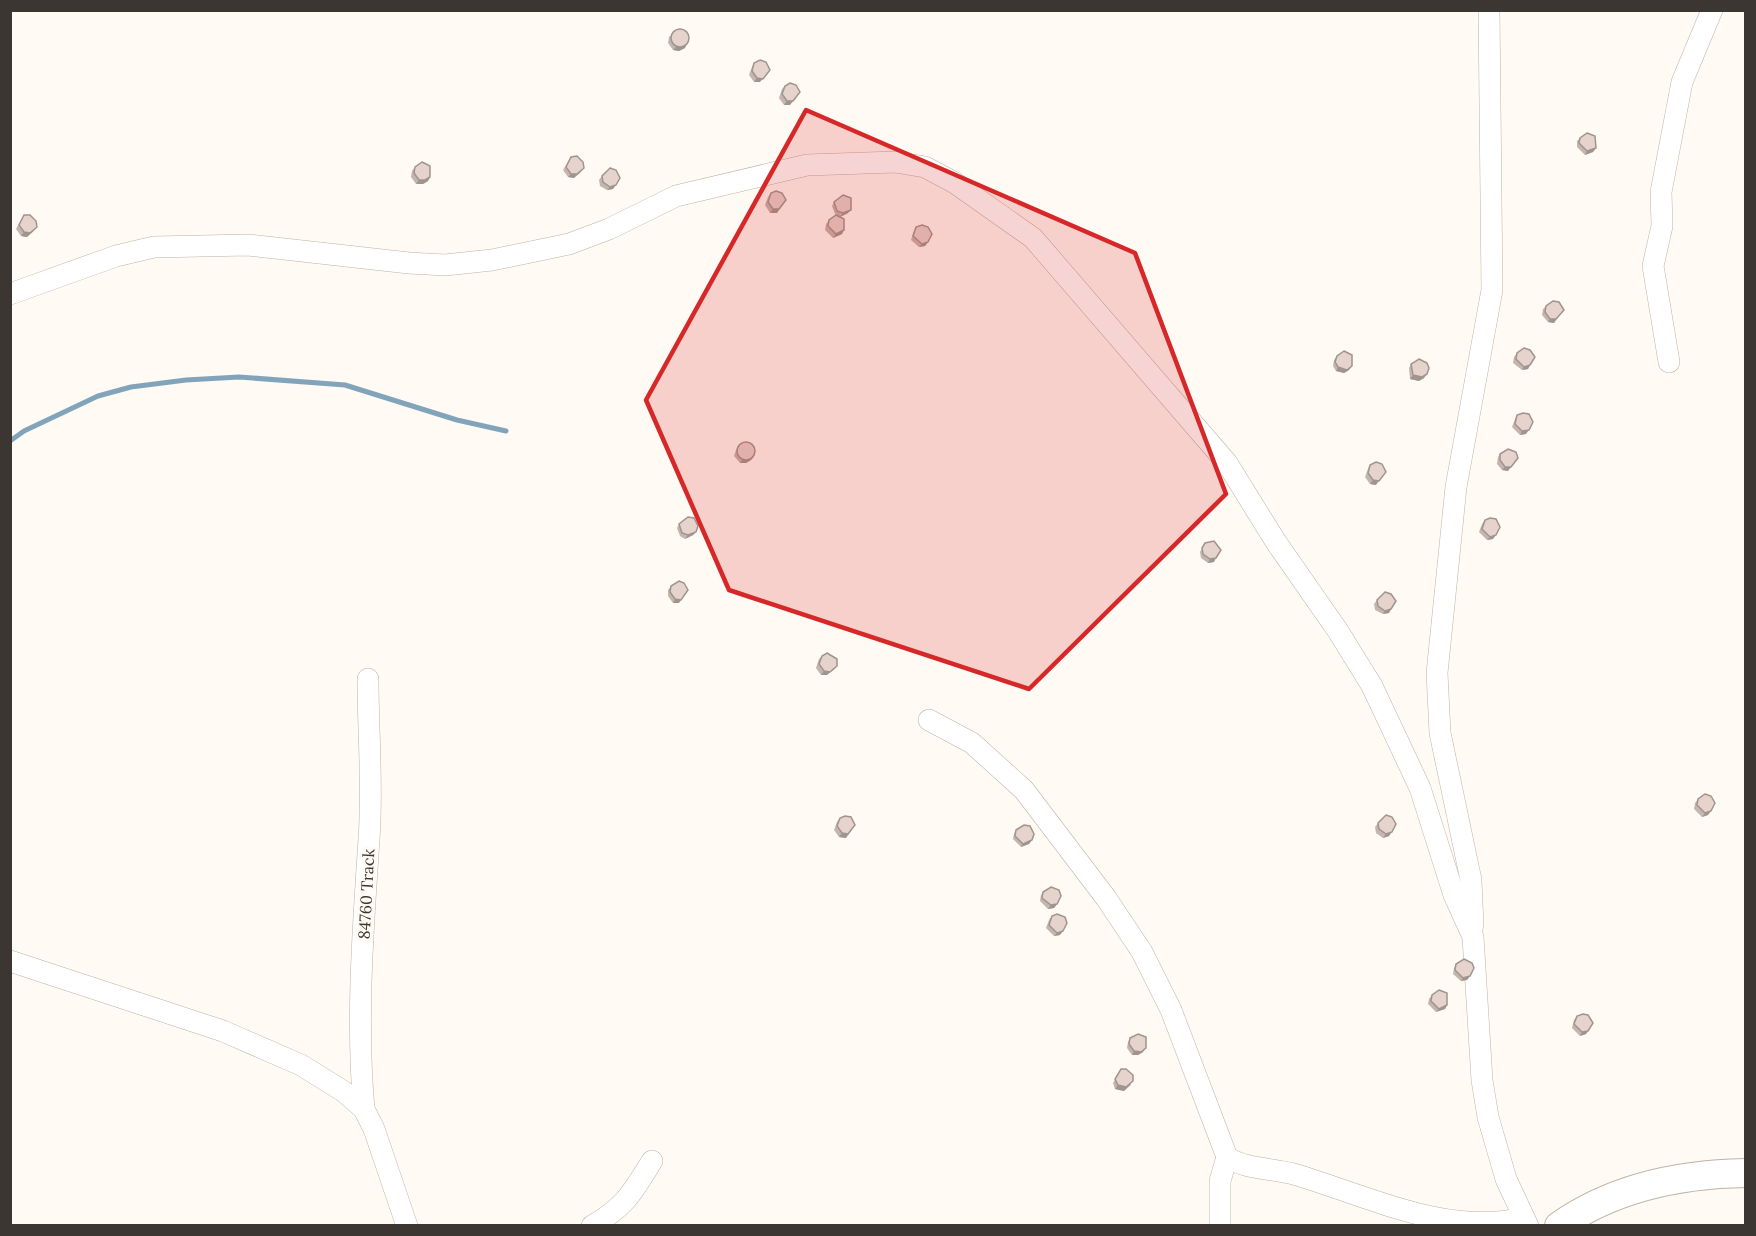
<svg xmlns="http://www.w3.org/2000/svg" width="1756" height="1236" viewBox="0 0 1756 1236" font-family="Lora,serif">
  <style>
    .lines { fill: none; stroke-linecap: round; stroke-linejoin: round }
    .stream { stroke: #82a4bb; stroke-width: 5 }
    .street-casing { stroke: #beb3a6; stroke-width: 22 }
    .secondary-casing { stroke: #beb3a6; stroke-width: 30 }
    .street { stroke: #fff; stroke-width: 21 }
    .secondary { stroke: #fff; stroke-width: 28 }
    .wall { fill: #c5b5af }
    .shaded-wall { fill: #a0948f }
    .building { fill: #e5d3cc; stroke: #a0948f; stroke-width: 1.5 }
    .marked { fill: #d62828; fill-opacity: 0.2; stroke: #d62828; stroke-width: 4.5; stroke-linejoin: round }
    .labels { text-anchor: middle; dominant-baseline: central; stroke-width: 6; stroke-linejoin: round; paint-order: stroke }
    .street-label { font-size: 16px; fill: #3b3631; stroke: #fffaf4 }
  </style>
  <rect width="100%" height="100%" fill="#fffaf4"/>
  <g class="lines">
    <path class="stream" d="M10,441L24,431L98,396L131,387L186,380L239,377L345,385L457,420L506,431"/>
    <defs>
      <g id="street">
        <path d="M10,294L116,256L154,247L248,245L409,263L445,265L492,260L569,244L609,229L676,196L807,165L895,162L925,167L955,183L1033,238L1227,463L1276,542L1338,631L1372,686L1420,788L1454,895L1473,937L1482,1080L1488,1117L1506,1179L1528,1226"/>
        <path d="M1669,362L1653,266L1662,226L1661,192L1682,82L1712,10"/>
        <path d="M929,720L972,743L1024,790L1106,898L1142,952L1171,1010L1227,1157C1246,1170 1275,1168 1297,1175C1370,1197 1446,1236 1524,1218"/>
        <path d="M1473,925L1471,880L1440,733L1437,673L1456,487L1492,290L1489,10"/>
        <path d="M10,961L223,1031L301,1065L343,1091L364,1109L374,1129L407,1226"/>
        <path d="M364,1109C356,1021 363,928 369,839C373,787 368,732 368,679"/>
        <path d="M592,1226C626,1206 632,1193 652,1161"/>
        <path d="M1220,1226V1181L1227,1157"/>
      </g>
      <path id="secondary" d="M1559,1226C1613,1188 1680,1174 1746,1173"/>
    </defs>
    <use href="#street" class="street-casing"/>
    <use href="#secondary" class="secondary-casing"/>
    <use href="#street" class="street"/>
    <use href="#secondary" class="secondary"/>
  </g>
  <g class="wall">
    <path d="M672,34L685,48L679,51L673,50L668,43L669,37Z"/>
    <path d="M754,63L760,82H754L749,75L752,67Z"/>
    <path d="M785,86L790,105H784L779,98L782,89Z"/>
    <path d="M1580,138L1596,148L1593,152L1585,155L1577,147V141Z"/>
    <path d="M571,157L581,172L574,178L568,177L563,170Z"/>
    <path d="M415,167L430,177L428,181L423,184H416L411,177L412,171Z"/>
    <path d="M602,176L613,189L607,190L600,186L599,180Z"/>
    <path d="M771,193L777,213H770L765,205L768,197Z"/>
    <path d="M834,202L848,213L840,217L835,214L832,206Z"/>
    <path d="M24,215L34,231L27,237L21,236L16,229Z"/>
    <path d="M829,220L842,234L833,238L825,230L826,224Z"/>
    <path d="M916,227L928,242L925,246L919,247L911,240L914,231Z"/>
    <path d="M1546,306L1564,310L1554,323L1548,322L1542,315L1543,309Z"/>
    <path d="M1517,353L1530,365L1528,369L1522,370L1513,363L1514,357Z"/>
    <path d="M1337,356L1349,370L1344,373L1336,371L1333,366L1334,360Z"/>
    <path d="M1411,364L1424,378L1419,381L1410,379L1409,368Z"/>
    <path d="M1517,415L1526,434L1520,435L1512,427L1515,419Z"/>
    <path d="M738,446L754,456L751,460L746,463H740L734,456L736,450Z"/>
    <path d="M1500,454L1508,471L1502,470L1497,464L1498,457Z"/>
    <path d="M1370,465L1376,485L1370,484L1365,477L1368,469Z"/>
    <path d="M1485,520L1493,539L1487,540L1479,532L1482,524Z"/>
    <path d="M679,524L696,532L693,535L685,539L680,536L677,528Z"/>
    <path d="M1205,543L1214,562L1208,563L1201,558L1200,552Z"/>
    <path d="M671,586L679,603H673L668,596V590Z"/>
    <path d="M1377,600L1391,609L1389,613L1383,614L1375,610L1374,604Z"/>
    <path d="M822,656L834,669L827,675H821L816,668L819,659Z"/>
    <path d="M1698,799L1708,815L1702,817L1694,809L1695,803Z"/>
    <path d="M840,818L846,838L839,837L834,830L837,822Z"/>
    <path d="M1378,823L1389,836L1383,838L1376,833L1375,827Z"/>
    <path d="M1016,830L1032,840L1029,844L1021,847L1013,839L1014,834Z"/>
    <path d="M1043,892L1057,904L1054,908L1048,909L1040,901L1041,895Z"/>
    <path d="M1052,916L1060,935L1054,936L1046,928L1049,920Z"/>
    <path d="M1456,964L1470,976L1467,980L1461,981L1453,974L1454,968Z"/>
    <path d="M1432,995L1447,1005L1445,1009L1436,1012L1428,1004L1429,999Z"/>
    <path d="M1577,1016L1588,1031L1586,1034L1580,1036L1572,1028L1574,1020Z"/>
    <path d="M1130,1038L1143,1052L1138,1055H1132L1127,1048L1128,1042Z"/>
    <path d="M1121,1069L1131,1085L1124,1091L1115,1089L1113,1083Z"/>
  </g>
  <g class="shaded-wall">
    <path d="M687,44L685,48L679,51L673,50L676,47Z"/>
    <path d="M770,70L760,82H754L757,78Z"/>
    <path d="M800,92L790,105H784L787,101Z"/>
    <path d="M1596,148L1593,152L1585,155L1587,151Z"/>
    <path d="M584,168L574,178L568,177L571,174Z"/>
    <path d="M430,177L428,181L423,184H416L419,180Z"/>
    <path d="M616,185L613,189L607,190L610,187Z"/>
    <path d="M786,200L777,213H770L773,209Z"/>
    <path d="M851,210L848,213L840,217L843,213Z"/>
    <path d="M37,227L27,237L21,236L24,232Z"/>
    <path d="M844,230L842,234L833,238L836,234Z"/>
    <path d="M928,242L925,246L919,247L922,244Z"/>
    <path d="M1550,319H1556L1554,323L1548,322Z"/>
    <path d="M1530,365L1528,369L1522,370L1524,367Z"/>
    <path d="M1352,366L1349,370L1344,373L1336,371L1338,367Z"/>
    <path d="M1427,374L1424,378L1419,381L1410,379L1413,375Z"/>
    <path d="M1529,430L1526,434L1520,435L1522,431Z"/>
    <path d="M754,456L751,460L746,463H740L743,459Z"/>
    <path d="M1518,458L1508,471L1502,470L1505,467Z"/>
    <path d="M1383,475L1376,485L1370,484L1373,480Z"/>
    <path d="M696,532L693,535L685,539L688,535Z"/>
    <path d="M1496,535L1493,539L1487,540L1490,537Z"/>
    <path d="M1216,558L1214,562L1208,563L1210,559Z"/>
    <path d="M688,590L679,603H673L675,599Z"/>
    <path d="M1391,609L1389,613L1383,614L1385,611Z"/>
    <path d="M837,666L827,675H821L824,671Z"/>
    <path d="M1711,811L1708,815L1702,817L1705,813Z"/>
    <path d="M855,825L846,838L839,837L842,833Z"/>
    <path d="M1392,832L1389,836L1383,838L1386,834Z"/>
    <path d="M1032,840L1029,844L1021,847L1023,844Z"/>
    <path d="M1057,904L1054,908L1048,909L1051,905Z"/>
    <path d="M1063,931L1060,935L1054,936L1057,933Z"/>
    <path d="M1470,976L1467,980L1461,981L1463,978Z"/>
    <path d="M1447,1005L1445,1009L1436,1012L1439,1009Z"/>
    <path d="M1588,1031L1586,1034L1580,1036L1582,1032Z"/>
    <path d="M1146,1048L1143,1052L1138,1055H1132L1134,1051Z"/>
    <path d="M1133,1081L1124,1091L1115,1089L1118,1085Z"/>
  </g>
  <g class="building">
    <circle cx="680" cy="38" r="9"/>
    <path d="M760,60L766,62L770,70L763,79L757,78L752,71L754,63Z"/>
    <path d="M790,83L796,85L800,92L793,101H787L782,94L785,86Z"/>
    <path d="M1587,133L1595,136L1596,148L1587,151L1579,143L1580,138Z"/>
    <path d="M577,156L583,162L584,168L577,174H571L566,167L571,157Z"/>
    <path d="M422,162L430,166V177L425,180H419L414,173L415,167Z"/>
    <path d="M610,168L616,170L620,178L616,185L610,187L603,182L602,176Z"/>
    <path d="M776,191L782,193L786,200L779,209H773L768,202L771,193Z"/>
    <path d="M843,195L851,198V210L843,213L837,211L834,202Z"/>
    <path d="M24,215H30L36,221L37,227L30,233L24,232L19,225Z"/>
    <path d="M836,215L844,219V230L836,234L828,226L829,220Z"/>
    <path d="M922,225L928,227L932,234L928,242L922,244L913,236L916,227Z"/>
    <path d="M1553,301L1559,302L1564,310L1556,319H1550L1545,312L1546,306Z"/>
    <path d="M1524,348L1530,350L1535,357L1530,365L1524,367L1516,359L1517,353Z"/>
    <path d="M1344,351L1352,355V366L1347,370L1338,367L1335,362L1337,356Z"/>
    <path d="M1419,359L1427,363L1429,368L1427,374L1422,377L1413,375L1411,364Z"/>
    <path d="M1523,413L1529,414L1533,422L1529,430L1522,431L1515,424L1517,415Z"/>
    <circle cx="746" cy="451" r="9"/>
    <path d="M1508,449L1516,452L1518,458L1511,467H1505L1500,460V454Z"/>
    <path d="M1376,462L1382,464L1386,472L1379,481L1373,480L1368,473L1370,465Z"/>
    <path d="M688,517L694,518L698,526L696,532L688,535L682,533L679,524Z"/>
    <path d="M1490,518L1496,519L1500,527L1496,535L1490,537L1482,529L1485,520Z"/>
    <path d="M1214,541L1221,550L1216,558L1210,559L1203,554L1202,548L1205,543Z"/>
    <path d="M679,581L684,583L688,590L681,600L675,599L670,592L671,586Z"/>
    <path d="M1385,592L1391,594L1396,601L1391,609L1385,611L1378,606L1377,600Z"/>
    <path d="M827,653L837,659V666L830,672L824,671L819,664L822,656Z"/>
    <path d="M1705,794L1711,796L1715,803L1711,811L1705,813L1697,805L1698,799Z"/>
    <path d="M1386,815L1392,817L1396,824L1392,832L1386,834L1379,829L1378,823Z"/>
    <path d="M845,816L851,817L855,825L848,834L842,833L837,826L840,818Z"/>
    <path d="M1024,825L1030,826L1034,834L1032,840L1023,844L1015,836L1016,830Z"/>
    <path d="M1051,887L1059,890L1061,896L1057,904L1051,905L1042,898L1043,892Z"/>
    <path d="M1057,914L1065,917L1067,923L1063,931L1057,933L1049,925L1052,916Z"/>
    <path d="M1464,959L1472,963L1474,968L1470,976L1463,978L1455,970L1456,964Z"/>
    <path d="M1439,990L1447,993V1005L1439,1009L1431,1001L1432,995Z"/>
    <path d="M1583,1014L1588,1015L1593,1023L1588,1031L1582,1032L1574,1024L1577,1016Z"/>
    <path d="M1138,1034L1146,1037V1048L1141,1052L1134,1051L1129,1044L1130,1038Z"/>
    <path d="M1121,1069H1126L1133,1075V1081L1126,1087L1118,1085L1115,1079Z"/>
  </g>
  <path class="marked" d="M806,110L1135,253L1226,494L1029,689L729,590L646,400Z"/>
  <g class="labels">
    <g class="street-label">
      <text transform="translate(366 894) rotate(-87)">84760 Track</text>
    </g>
  </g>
  <rect width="1756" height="1236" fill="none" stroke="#3b3631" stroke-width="24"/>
</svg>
